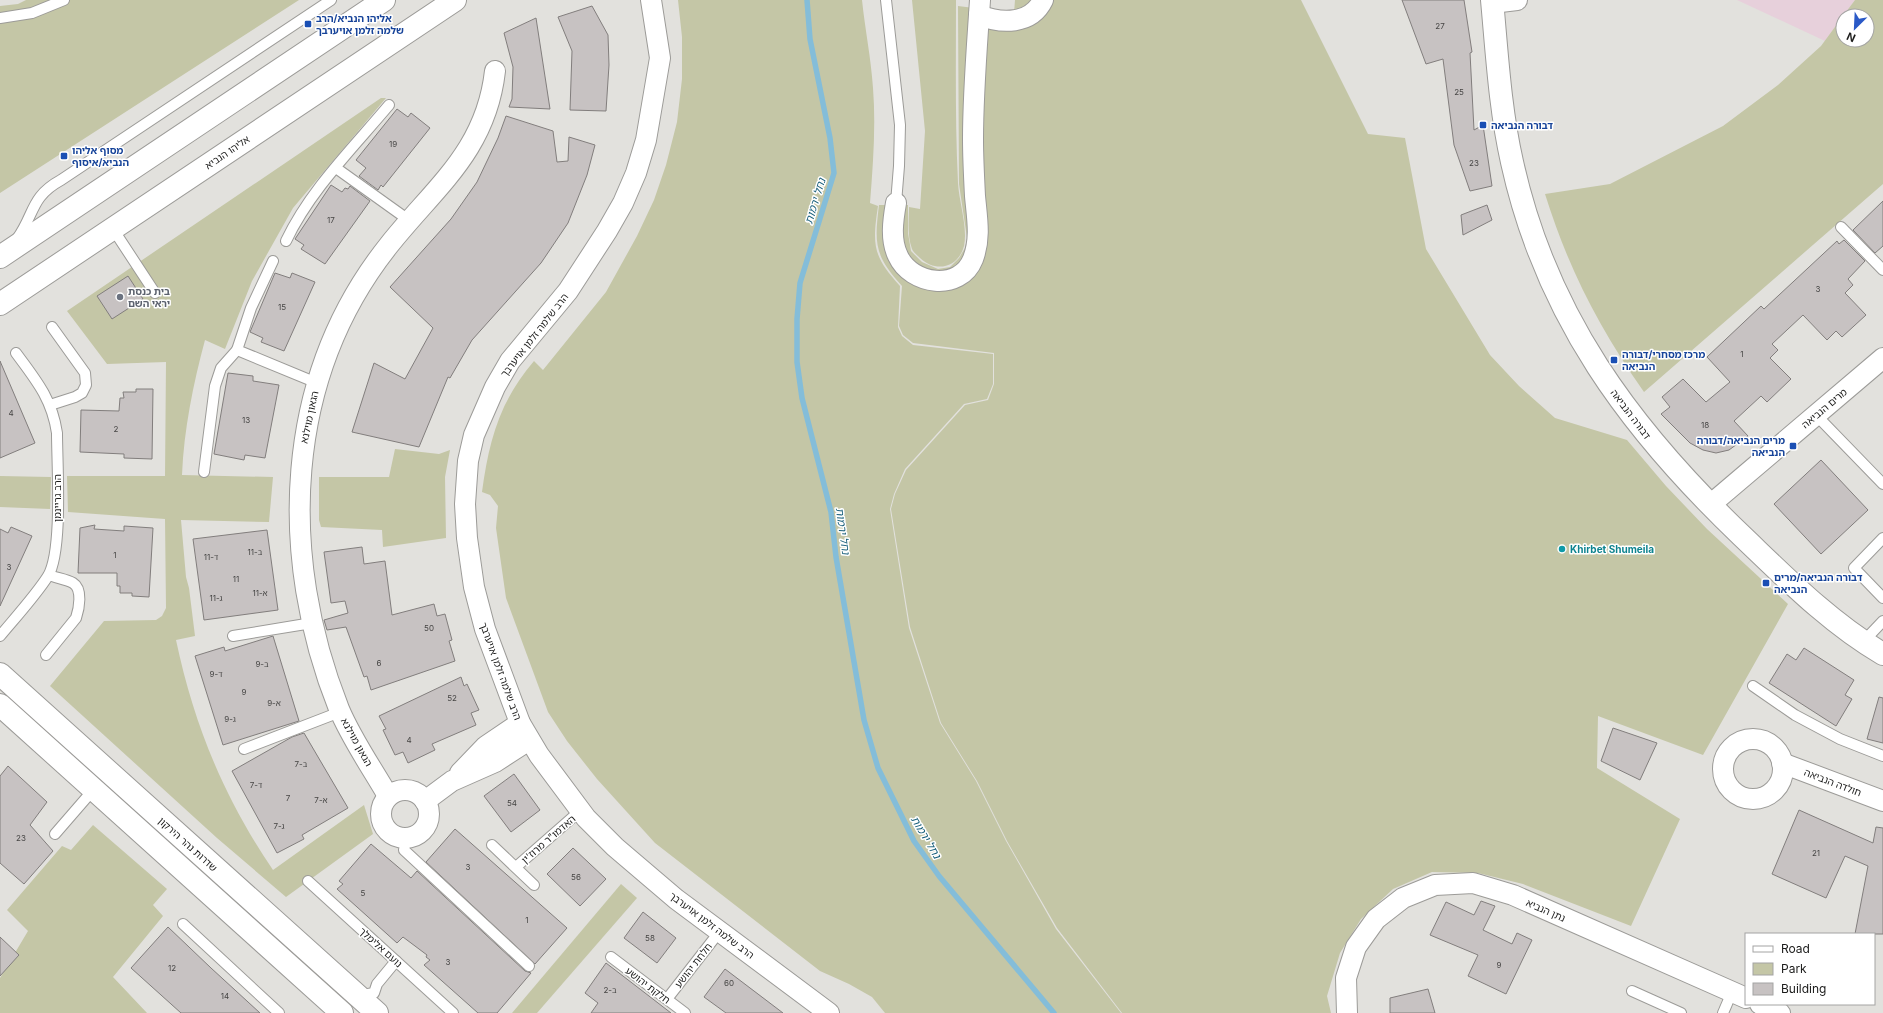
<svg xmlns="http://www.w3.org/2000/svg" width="1883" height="1013" viewBox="0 0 1883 1013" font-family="Inter,'Noto Sans Hebrew',sans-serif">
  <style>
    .education { fill: #e7d0db }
    .green { fill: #c4c6a6 }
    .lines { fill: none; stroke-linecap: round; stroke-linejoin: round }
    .stream { stroke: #84bdd9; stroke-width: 5.5 }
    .building { fill: #c7c2c2; stroke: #827e7d }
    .lane-casing { stroke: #9c9b98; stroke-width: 12 }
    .street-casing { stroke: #9c9b98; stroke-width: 22 }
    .secondary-casing { stroke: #9c9b98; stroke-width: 24 }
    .lane { stroke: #fff; stroke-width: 10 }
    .street { stroke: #fff; stroke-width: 20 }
    .secondary { stroke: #fff; stroke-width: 22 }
    .transit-dot { fill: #1a4fb4; stroke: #fff; stroke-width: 1.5 }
    .worship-dot { fill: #6b7280; stroke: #fff; stroke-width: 1.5 }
    .culture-dot { fill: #0f9aa8; stroke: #fff; stroke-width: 1.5 }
    .labels { text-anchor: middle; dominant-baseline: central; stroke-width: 3; stroke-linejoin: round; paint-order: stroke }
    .number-label { font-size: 8px; fill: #464544 }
    .transit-label { font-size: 10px; font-weight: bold; fill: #164399; stroke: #fff; text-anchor: start }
    .street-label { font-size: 10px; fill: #1b1b1a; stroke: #fff }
    .worship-label { font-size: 10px; font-weight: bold; fill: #5b616d; stroke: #fff; text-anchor: start }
    .culture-label { font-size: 10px; font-weight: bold; fill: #0d838f; stroke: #fff; text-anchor: start }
    .water-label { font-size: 11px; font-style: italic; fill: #185f7b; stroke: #fff }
  </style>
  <rect width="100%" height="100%" fill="#e2e1dd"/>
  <path class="education" d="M1737,0H1855L1825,41Z"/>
  <g class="green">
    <path d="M26,0H299L0,193V6L18,4Z"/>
    <path d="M678,0H862C865,29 871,58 873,88C876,126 873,165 870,203L878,206C872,246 873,256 900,286L898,327L902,336L913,345L993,354V384L987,399L964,404L905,469L894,494L890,509L909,628L940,723L976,781L1006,841L1056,929L1121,1013H885L872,997L849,984L820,971L655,843L597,779L567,741L548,712L506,598L496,528L498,506L490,495L482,492C489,441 499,402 534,361L543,370L606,292L637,236L654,200L666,165L677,122L682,79V37Z"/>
    <path d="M912,0H956C956,61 955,122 958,183C959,202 968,228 964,246C958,268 936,273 920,258C917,255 913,252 912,249C907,236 909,220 909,207L920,209L925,131Z"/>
    <path d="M1015,0H1301L1368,134L1405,138L1426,249L1490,355L1519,386L1555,418L1627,440L1666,486L1707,529L1788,604L1703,755L1598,716L1597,768L1680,819L1631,926L1523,884L1478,873L1432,872L1393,889L1361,919L1340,953L1327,996L1331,1013H1122L1057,928L1007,841L977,781L941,723L910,627L891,509L895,494L906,470L965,405L988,400L994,384V353L913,343L903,335L899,326L902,286C875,256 874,245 879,205H908V233L911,251L922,262L938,269L950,267L959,258L965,248L967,238L959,184L958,6L1014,13Z"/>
    <path d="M1855,0H1883V184L1644,392C1598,326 1569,270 1545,194L1610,184L1723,126L1778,85L1821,46L1843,16V40H1867V16H1843Z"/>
    <path d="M381,98H386L293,208L252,281L225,349L205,340C193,385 184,429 182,475L273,477L269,522L181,520L186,577L189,588L195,636L176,640C194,725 224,798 273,870L364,805L373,834L286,897L217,838L50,686L104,621L156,620L162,616L166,608L165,519L68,512L67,476H165L166,362L107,364L67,311Z"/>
    <path d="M395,449L439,454L450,450L445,477L446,538L383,547L382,530L321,527L319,520V477H389Z"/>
    <path d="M0,476L51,477L50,509L0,507Z"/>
    <path d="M93,825L167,889L153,905L163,916L113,977L147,1013H0V978L28,931L7,910L62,846L71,850Z"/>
    <path d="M621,884L637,898L537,1013H512Z"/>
  </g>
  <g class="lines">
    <path class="stream" d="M807,0L810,39L830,138L834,173L800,283L797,319V362L802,398L831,512L836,557L864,720L878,768L914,841L939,876L1054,1013"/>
  </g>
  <g class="building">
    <path d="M1402,0H1464L1472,52L1470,53L1474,130L1483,125L1492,186L1470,191L1454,145L1443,59L1426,64Z"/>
    <path d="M592,6L608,35L609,65L606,111L570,110L572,51L558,17Z"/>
    <path d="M536,18L550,109L509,107L512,99L513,67L504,33Z"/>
    <path d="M397,109L408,117L411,113L430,128L383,187L381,185L378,190L359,176L366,168L356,160Z"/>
    <path d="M506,116L553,131L557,162L568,161L569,137L595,145L587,175L568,223L541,263L472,340L450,378L448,377L419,447L352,432L374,363L405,379L433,328L390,287L451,219L477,182L498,138Z"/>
    <path d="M331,185L342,192L345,188L348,189L350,186L370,201L325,264L301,249L304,245L295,239Z"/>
    <path d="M1883,201V246L1875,253L1853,230Z"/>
    <path d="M1487,205L1492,220L1463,235L1461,215Z"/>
    <path d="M1844,240L1865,261L1848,279L1853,285L1845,293L1866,315L1842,337L1836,331L1827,340L1803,315L1772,344L1778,350L1770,358L1791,379L1767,402L1761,396L1734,421L1748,436L1729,450L1716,453L1703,450L1690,443L1661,414L1670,407L1662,397L1683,379L1706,402L1730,382L1707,357L1761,306L1764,309L1837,241L1839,244Z"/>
    <path d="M275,273L290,278L292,273L315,282L284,351L261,342L263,338L250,332Z"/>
    <path d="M128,276L143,299L112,319L97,296Z"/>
    <path d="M0,361L35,443L0,458Z"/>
    <path d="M228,373L253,376V381L279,385L265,458L245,455L244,460L214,454Z"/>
    <path d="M136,389H153L152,459L124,458V454L80,452L81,410L119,411L120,398H124L123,392H136Z"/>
    <path d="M1821,460L1868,510L1821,554L1774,504Z"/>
    <path d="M95,525L94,529L124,531V526L153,528L149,597L132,596V593H120V586H117V573H78L80,528Z"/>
    <path d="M11,527L32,536L0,606V529L8,533Z"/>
    <path d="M267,530L278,610L204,620L193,539Z"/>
    <path d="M362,547L364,564L385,561L392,615L434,604L437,616L445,614L452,640L449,641L455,661L371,690L367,676L364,677L346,627L327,630L324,620L348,613L345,601L331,603L324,552Z"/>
    <path d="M273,636L299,721L223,745L195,656L224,647L225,651Z"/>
    <path d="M1804,648L1854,680L1845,695L1852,699L1836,726L1769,683L1787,654L1796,660Z"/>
    <path d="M461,677L464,686L467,684L479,710L471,713L476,725L432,744L435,750L408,763L403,752L395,755L383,730L386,729L379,716Z"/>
    <path d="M1879,697L1883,698V743L1867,739Z"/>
    <path d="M1613,728L1657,743L1640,780L1601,761Z"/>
    <path d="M304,733L348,808L302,835L304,839L277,853L232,771L292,737Z"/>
    <path d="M8,766L47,802L30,825L53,851L24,884L0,863V776Z"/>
    <path d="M514,774L540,810L511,832L484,796Z"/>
    <path d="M1799,810L1873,843L1876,827L1883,828V934H1855L1868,866L1845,856L1826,898L1772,874Z"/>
    <path d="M455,829L567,928L535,964L426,862Z"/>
    <path d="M371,844L411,878L417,871L525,971L531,973L497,1013H478L424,965L430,960L426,957L427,955L403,937L397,943L337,889L343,884L339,881Z"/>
    <path d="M573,848L606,879L580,906L547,874Z"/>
    <path d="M1481,901L1495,906L1483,930L1512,944L1517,933L1532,940L1506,994L1468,976L1478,955L1430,935L1446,902L1474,915Z"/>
    <path d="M643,912L676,938L657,963L624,938Z"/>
    <path d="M168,927L211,968L260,1013H181L131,968Z"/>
    <path d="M0,937L19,955L0,976Z"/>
    <path d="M606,963L636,986L671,1013H591L598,1003L585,993Z"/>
    <path d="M725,969L783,1013H726L704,997Z"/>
    <path d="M1428,989L1435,1013H1390V998Z"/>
  </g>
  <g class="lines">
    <defs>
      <g id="lane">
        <path d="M886,0L900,125L899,166L896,203"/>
        <path d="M0,18L32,13L64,0"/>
        <path d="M336,168L410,221"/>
        <path d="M1841,227L1883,270"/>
        <path d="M113,229L155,293"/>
        <path d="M17,239C35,214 30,197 61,180L331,0"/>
        <path d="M286,241C310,190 353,148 389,105"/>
        <path d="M273,261L251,308L237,350L317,383"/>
        <path d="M50,405L75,397L82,393L86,385L85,373L52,327"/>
        <path d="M1816,415L1883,484"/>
        <path d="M204,472L215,386L221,368L237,350"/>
        <path d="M1883,538L1854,568L1883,598"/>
        <path d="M0,636C15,618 36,595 48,576C63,551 57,465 57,433C52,399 36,380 16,353"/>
        <path d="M233,636L312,623"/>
        <path d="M1863,642L1883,621"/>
        <path d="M46,655L76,618C79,609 83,589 73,583C66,579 56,578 49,575"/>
        <path d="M1753,686L1795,715L1840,739L1883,756"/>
        <path d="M244,749L340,712"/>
        <path d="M55,834L94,789"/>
        <path d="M406,838L404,850L529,966"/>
        <path d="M492,845L534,885"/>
        <path d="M516,867L581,810"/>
        <path d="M308,881L453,1013"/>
        <path d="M183,924L279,1013"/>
        <path d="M611,957L685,1013"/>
        <path d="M1632,991L1681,1013"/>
        <path d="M667,999L720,931"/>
        <path d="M363,1001L368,994L374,993L377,984L396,961"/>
        <path d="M1723,1013L1732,992"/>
      </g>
      <g id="street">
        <path d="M651,0L660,58L646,140L636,173L623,203L607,231L568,291L510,361L495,387L474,435L468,461L465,504L467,538L474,587L485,629L520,723L539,755L586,818L615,847L676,899L829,1013"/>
        <path d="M1492,3L1517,0"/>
        <path d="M979,15C1001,24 1031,25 1043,0"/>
        <path d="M896,203C893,220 890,240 898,256C911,285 960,292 973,259C981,238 977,218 975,196C974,177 973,158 973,139C973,93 977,46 980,0"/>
        <path d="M1710,505L1883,358"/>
        <circle cx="1753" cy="769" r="30"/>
        <path d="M1782,763L1883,801"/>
        <path d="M460,773L486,746L520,723"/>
        <circle cx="405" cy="814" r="24"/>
        <path d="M388,796C372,768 352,740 339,709C278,556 283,378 389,245C435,187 486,151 495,71"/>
        <path d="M425,801L452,781L495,762L529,740"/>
        <path d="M1760,1004L1780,1013"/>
        <path d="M1347,1013L1346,978L1356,947L1376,919L1403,898L1435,885L1473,883L1513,895L1746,998"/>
      </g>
      <g id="secondary">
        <path d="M1492,0C1497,54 1500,109 1512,162C1546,316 1630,429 1742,536C1786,578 1830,623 1883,654"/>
        <path d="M0,257L384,0"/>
        <path d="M0,304L455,0"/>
        <path d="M0,674L377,1013"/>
        <path d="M0,705L342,1013"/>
      </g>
    </defs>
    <use href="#lane" class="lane-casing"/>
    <use href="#street" class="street-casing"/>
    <use href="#secondary" class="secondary-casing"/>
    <use href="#lane" class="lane"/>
    <use href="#street" class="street"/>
    <use href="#secondary" class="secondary"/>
  </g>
  <g class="transit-dot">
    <rect x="304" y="20" width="8" height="8" rx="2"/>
    <rect x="1479" y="121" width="8" height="8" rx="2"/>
    <rect x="60" y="152" width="8" height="8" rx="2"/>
    <rect x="1610" y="356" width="8" height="8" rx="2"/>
    <rect x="1789" y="442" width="8" height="8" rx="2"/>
    <rect x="1762" y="579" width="8" height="8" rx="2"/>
  </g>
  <circle class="worship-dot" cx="120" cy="297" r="4"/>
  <circle class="culture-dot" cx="1562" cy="549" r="4"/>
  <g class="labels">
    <g class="number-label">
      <text x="1440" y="26">27</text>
      <text x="1459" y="92">25</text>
      <text x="393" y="144">19</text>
      <text x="1474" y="163">23</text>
      <text x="331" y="220">17</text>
      <text x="1818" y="289">3</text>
      <text x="282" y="307">15</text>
      <text x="1742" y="354">1</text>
      <text x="11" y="413">4</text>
      <text x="246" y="420">13</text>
      <text x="1705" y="425">18</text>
      <text x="116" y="429">2</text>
      <text x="255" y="552">11-ב</text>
      <text x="115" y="555">1</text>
      <text x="211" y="557">11-ד</text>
      <text x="9" y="567">3</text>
      <text x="236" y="579">11</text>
      <text x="260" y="593">11-א</text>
      <text x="216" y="598">11-ג</text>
      <text x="429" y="628">50</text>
      <text x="379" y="663">6</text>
      <text x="262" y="664">9-ב</text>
      <text x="216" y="674">9-ד</text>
      <text x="244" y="692">9</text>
      <text x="452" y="698">52</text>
      <text x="274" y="703">9-א</text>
      <text x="230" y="719">9-ג</text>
      <text x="409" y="740">4</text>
      <text x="301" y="764">7-ב</text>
      <text x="256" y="785">7-ד</text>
      <text x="288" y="798">7</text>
      <text x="321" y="800">7-א</text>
      <text x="512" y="803">54</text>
      <text x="279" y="826">7-ג</text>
      <text x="21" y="838">23</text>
      <text x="1816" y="853">21</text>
      <text x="468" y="867">3</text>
      <text x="576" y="877">56</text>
      <text x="363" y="893">5</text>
      <text x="527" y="920">1</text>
      <text x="650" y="938">58</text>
      <text x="448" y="962">3</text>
      <text x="1499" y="965">9</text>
      <text x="172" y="968">12</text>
      <text x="729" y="983">60</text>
      <text x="610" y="990">2-ב</text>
      <text x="225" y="996">14</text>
    </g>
    <g class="transit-label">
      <text x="316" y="18">אליהו הנביא/הרב<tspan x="316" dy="12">שלמה זלמן אויערבך</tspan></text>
      <text x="1491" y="125">דבורה הנביאה</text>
      <text x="72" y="150">מסוף אליהו<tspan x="72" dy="12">הנביא/איסוף</tspan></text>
      <text x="1622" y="354">מרכז מסחרי/דבורה<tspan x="1622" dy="12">הנביאה</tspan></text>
      <text x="1785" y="440" text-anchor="end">מרים הנביאה/דבורה<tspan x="1785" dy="12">הנביאה</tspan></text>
      <text x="1774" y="577">דבורה הנביאה/מרים<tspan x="1774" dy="12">הנביאה</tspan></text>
    </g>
    <g class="street-label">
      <text transform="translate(227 152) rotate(-34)">אליהו הנביא</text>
      <text transform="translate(534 335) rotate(-52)">הרב שלמה זלמן אויערבך</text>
      <text transform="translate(1824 408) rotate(-40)">מרים הנביאה</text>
      <text transform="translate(1631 414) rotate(53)">דבורה הנביאה</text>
      <text transform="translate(309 417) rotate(-78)">הגאון מוילנא</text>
      <text transform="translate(57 498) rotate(-90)">הרב גריינמן</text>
      <text transform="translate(501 671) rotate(70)">הרב שלמה זלמן אויערבך</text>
      <text transform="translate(357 742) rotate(61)">הגאון מוילנא</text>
      <text transform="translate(1833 782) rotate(21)">חולדה הנביאה</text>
      <text transform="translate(548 839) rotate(-41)">האדמו"ר מרוז'ין</text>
      <text transform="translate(188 844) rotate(42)">שדרות נהר הירקון</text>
      <text transform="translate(1546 910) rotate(24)">נתן הנביא</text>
      <text transform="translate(712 925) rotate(37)">הרב שלמה זלמן אויערבך</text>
      <text transform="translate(381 947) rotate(42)">נועם אלימלך</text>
      <text transform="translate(693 965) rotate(-52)">חלחת יהושע</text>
      <text transform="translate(648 985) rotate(37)">חלקת יהושע</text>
    </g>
    <g class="worship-label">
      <text x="128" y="291">בית כנסת<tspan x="128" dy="12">יראי השם</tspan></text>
    </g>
    <g class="culture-label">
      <text x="1570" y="549">Khirbet Shumeila</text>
    </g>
    <g class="water-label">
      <text transform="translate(815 201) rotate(-73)">נחל ירמות</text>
      <text transform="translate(843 531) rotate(82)">נחל ירמות</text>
      <text transform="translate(926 837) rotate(59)">נחל ירמות</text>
    </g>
  </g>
  <rect x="1745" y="933" width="130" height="72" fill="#ffffff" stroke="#a4a4a3"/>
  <rect x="1753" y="946" width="20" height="6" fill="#ffffff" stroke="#a4a4a3"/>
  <text x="1781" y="953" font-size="12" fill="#1b1b1a">Road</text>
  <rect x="1753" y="963" width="20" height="12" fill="#c4c6a6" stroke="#a4a4a3"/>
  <text x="1781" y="973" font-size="12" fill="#1b1b1a">Park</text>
  <rect x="1753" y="983" width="20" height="12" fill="#c7c2c2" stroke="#a4a4a3"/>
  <text x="1781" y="993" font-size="12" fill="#1b1b1a">Building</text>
  <g transform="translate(1855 28) rotate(204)"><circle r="19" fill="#ffffff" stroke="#a4a4a3"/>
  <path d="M0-3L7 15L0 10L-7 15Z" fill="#2a59c7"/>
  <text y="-6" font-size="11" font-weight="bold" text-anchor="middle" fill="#1b1b1a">N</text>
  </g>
</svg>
